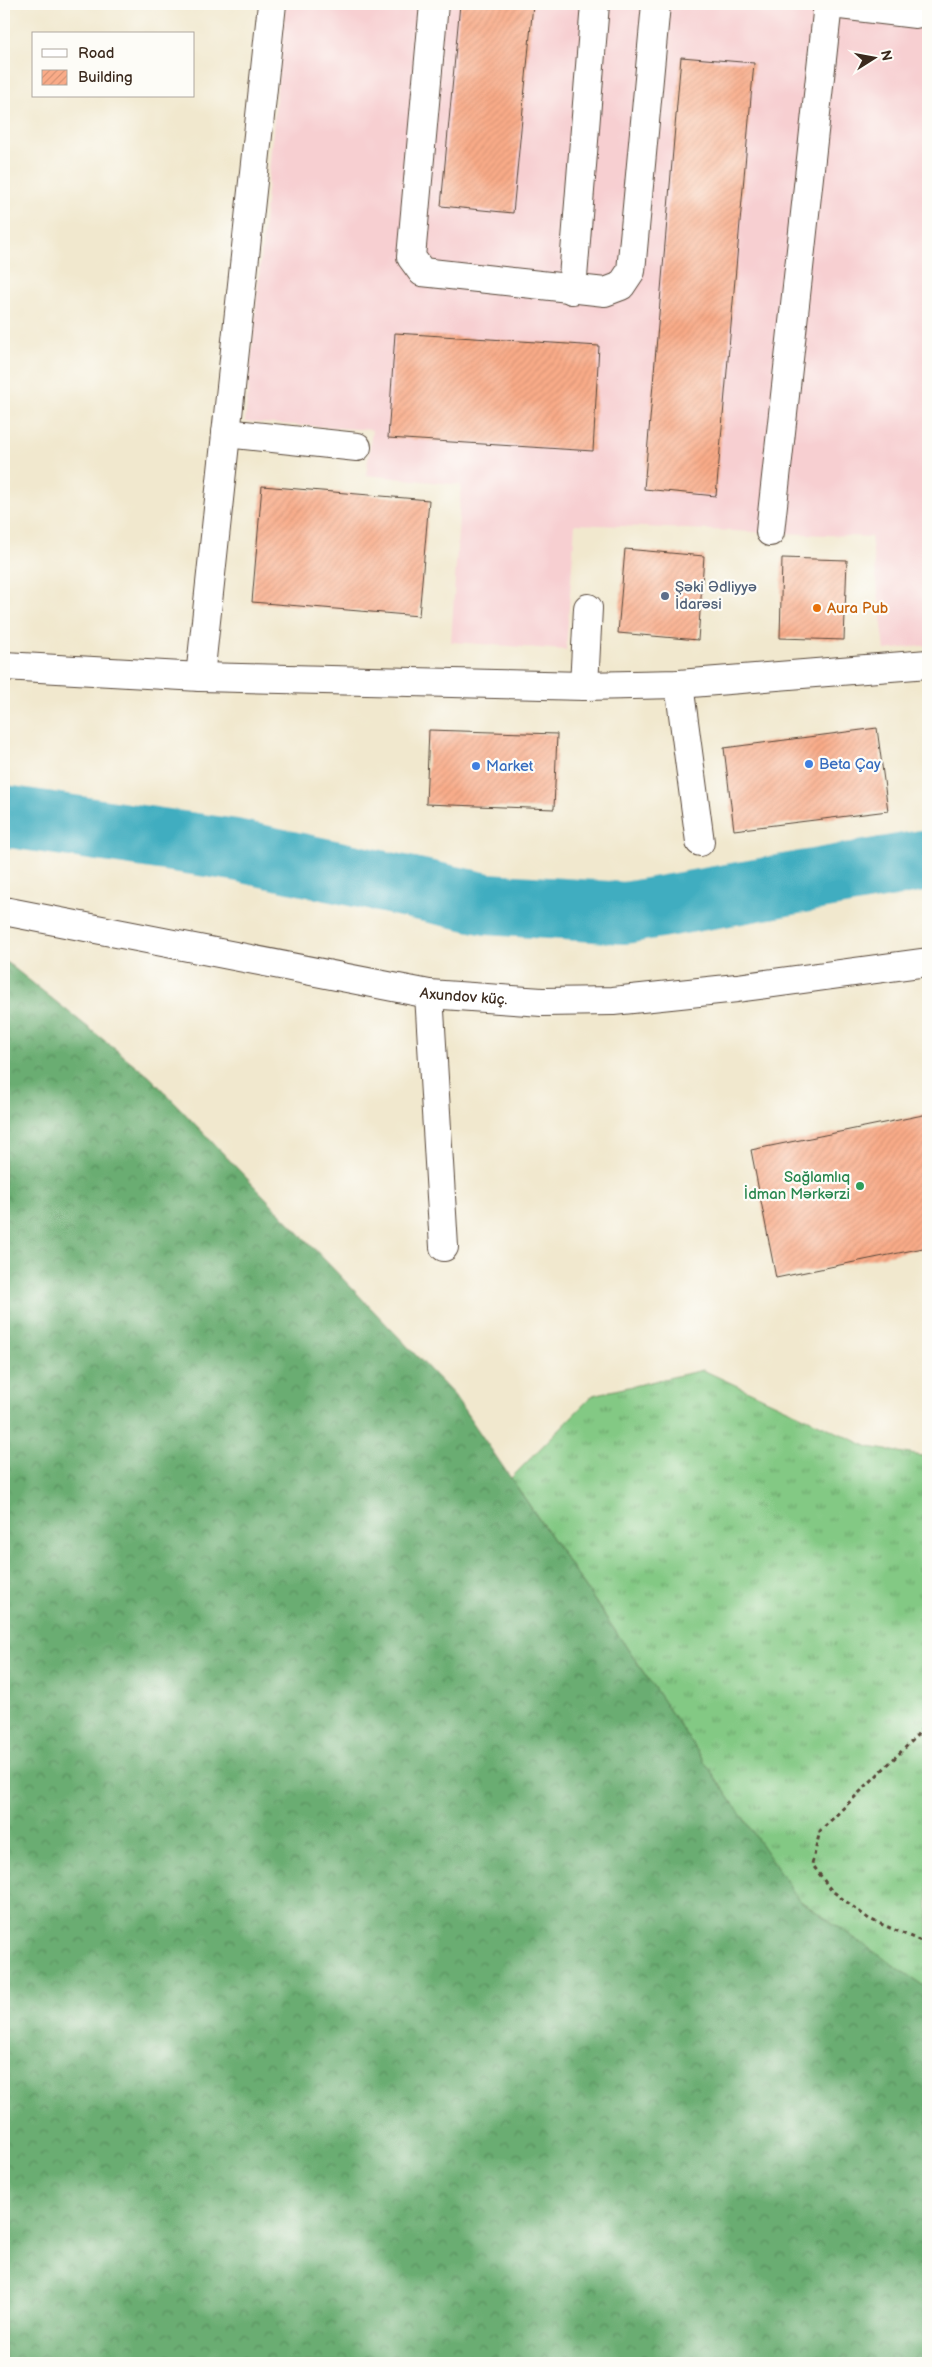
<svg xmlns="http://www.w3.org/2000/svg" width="932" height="2367" viewBox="0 0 932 2367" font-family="'Balsamiq Sans',sans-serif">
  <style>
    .built { fill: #f7cfd1 }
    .grass { fill: url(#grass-tufts); stroke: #5f7a51 }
    .forest { fill: url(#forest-crowns); stroke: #526c48 }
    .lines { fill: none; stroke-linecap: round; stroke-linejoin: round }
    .river { stroke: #41adc0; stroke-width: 62 }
    .building { fill: url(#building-hatch) }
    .minor-casing { stroke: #564638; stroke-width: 30 }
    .path { stroke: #564638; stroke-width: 3; stroke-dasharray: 4 4; stroke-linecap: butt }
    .minor { stroke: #fff; stroke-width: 28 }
    .service-dot { fill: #5c6f8a; stroke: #fdfcf7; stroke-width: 2 }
    .food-dot { fill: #e8710a; stroke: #fdfcf7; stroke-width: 2 }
    .shop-dot { fill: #3f7fe0; stroke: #fdfcf7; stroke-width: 2 }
    .leisure-dot { fill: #2e9e5b; stroke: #fdfcf7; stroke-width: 2 }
    .labels { text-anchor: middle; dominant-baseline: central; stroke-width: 4.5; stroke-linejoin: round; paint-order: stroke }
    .service-label { font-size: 15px; fill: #4e5e75; stroke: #fdfcf7; text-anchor: start }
    .food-label { font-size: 15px; fill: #c56008; stroke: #fdfcf7; text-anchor: start }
    .shop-label { font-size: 15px; fill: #366cbe; stroke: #fdfcf7; text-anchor: start }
    .street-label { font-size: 15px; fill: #3b2a1e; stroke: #fdfcf7 }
    .leisure-label { font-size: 15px; fill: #27864d; stroke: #fdfcf7; text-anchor: end }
  </style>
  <defs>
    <pattern id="grass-tufts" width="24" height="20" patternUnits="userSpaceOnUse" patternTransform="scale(1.25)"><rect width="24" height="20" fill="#83c984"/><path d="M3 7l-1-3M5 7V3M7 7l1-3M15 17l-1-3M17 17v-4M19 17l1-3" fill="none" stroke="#6ca36b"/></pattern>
    <pattern id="forest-crowns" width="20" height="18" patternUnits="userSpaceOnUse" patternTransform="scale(1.25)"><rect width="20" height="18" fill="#6aad72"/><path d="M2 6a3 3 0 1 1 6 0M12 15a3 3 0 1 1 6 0" fill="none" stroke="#588d5d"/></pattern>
    <pattern id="building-hatch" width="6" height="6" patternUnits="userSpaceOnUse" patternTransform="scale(1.25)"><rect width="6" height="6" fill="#f9ab88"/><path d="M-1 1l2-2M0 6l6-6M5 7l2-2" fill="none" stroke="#d69375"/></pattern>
  </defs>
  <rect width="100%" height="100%" fill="#fdfcf7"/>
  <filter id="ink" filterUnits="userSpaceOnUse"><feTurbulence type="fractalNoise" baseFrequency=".02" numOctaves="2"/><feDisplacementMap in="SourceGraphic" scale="10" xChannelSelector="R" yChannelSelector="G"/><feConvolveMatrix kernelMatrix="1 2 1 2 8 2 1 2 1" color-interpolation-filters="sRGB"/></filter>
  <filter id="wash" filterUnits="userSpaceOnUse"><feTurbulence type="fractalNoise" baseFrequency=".0096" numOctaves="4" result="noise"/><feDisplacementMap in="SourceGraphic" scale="20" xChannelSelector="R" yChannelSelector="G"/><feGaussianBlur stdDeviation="1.12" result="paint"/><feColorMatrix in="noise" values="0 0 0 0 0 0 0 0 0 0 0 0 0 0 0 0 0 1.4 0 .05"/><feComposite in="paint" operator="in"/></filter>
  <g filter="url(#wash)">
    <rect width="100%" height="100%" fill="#f1e8ce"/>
    <path class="built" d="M285,4H928V645L885,650L871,537L575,524L566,650L451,642L461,485L366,475L372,430L245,422Z"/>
    <path class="grass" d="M703,1370L869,1447L928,1457V1989L799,1900L511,1478L593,1395Z"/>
    <path class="forest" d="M4,960L150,1077L454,1395L799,1900L928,1989V2363H4Z"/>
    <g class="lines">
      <path class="river" d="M4,816L235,850L487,904L625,913L928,860"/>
    </g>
    <g id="blocks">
      <g class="building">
        <path d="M460,4H533L513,213L441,206Z"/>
        <path d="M681,57L754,63L716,496L644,489Z"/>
        <path d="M395,333L599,346L593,451L388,438Z"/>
        <path d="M262,486L429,500L419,616L252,602Z"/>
        <path d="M625,549L704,556L698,640L618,633Z"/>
        <path d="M782,558L847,560L844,640L780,638Z"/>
        <path d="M877,728L888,811L734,830L724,748Z"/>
        <path d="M429,730L557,734L554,809L426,804Z"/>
        <path d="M928,1114V1247L776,1278L751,1150Z"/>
      </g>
    </g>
  </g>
  <g filter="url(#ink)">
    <use href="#blocks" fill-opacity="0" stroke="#564638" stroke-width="1"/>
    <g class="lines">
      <defs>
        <g id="minor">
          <path d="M434,4L411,257L422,272L605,292L621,286L631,271L656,4"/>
          <path d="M832,4L916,14"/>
          <path d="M572,290L595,4"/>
          <path d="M226,433L357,447"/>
          <path d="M770,532L828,4"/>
          <path d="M4,666L200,677L584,686L679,684L928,664"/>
          <path d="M200,677L272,4"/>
          <path d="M679,684L700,842"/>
          <path d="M584,686L588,608"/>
          <path id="s1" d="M4,911L429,994L542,1002L613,1001L737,988L928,962"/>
          <path d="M429,994L444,1247"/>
        </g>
      </defs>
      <use href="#minor" class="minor-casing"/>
      <path class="path" d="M928,1721L913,1740L820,1831L812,1864L831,1890L869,1919L928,1944"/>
      <use href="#minor" class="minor"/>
    </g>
  </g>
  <circle class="service-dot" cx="665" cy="596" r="5"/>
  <circle class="food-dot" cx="817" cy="608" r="5"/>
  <g class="shop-dot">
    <circle cx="809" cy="764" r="5"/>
    <circle cx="476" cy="766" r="5"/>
  </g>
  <circle class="leisure-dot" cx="860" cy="1186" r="5"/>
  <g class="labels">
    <g class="service-label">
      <text x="675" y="587">Şəki Ədliyyə<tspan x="675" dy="17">İdarəsi</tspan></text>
    </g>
    <g class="food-label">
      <text x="827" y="608">Aura Pub</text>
    </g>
    <g class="shop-label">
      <text x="819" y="764">Beta Çay</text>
      <text x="486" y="766">Market</text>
    </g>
    <g class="street-label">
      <text stroke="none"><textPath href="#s1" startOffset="468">Axundov küç.</textPath></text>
    </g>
    <g class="leisure-label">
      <text x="850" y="1177">Sağlamlıq<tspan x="850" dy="17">İdman Mərkərzi</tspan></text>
    </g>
  </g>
  <rect width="932" height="2367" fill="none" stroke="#fdfcf7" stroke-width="20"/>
  <rect x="32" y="32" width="162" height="65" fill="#fdfcf7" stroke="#afa8a0"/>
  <rect x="42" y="49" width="25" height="8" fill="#ffffff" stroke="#afa8a0"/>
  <text x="78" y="58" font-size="15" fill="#3b2a1e">Road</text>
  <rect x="42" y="70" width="25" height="15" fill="url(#building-hatch)" stroke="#afa8a0"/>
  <text x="78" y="82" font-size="15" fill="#3b2a1e">Building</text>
  <g transform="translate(874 58) rotate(79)" stroke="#fdfcf7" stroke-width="4" paint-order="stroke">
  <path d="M0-4L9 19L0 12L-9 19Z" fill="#3b2a1e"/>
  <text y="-8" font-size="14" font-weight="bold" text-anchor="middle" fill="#3b2a1e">N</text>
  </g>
</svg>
